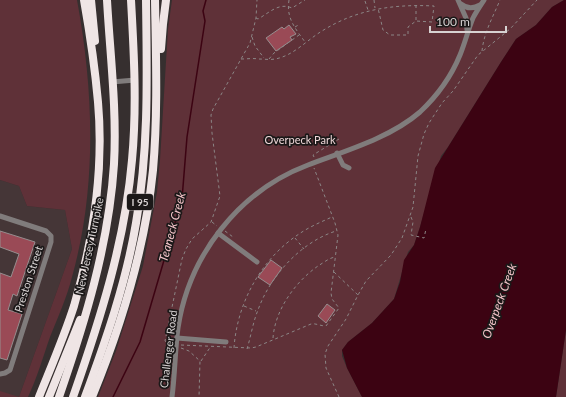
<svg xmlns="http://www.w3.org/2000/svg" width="566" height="397" viewBox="0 0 566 397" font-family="Lato,sans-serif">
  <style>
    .built { fill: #453637 }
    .green { fill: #5f3138 }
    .water { fill: #3c0312 }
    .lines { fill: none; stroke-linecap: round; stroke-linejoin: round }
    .stream { stroke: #3c0312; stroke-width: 1.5 }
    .building { fill: #9a4a56; stroke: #978d8e }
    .path { stroke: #8c8686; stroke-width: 1; stroke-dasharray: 3 3; stroke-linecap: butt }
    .minor { stroke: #807c7c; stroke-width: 5 }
    .highway { stroke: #efe5e5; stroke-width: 8 }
    .labels { text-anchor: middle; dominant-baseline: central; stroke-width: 3.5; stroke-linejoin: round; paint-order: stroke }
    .shield { fill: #1b1818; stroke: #9f9a9a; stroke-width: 1 }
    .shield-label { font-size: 10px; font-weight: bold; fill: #d7d2d2 }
    .park-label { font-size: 11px; fill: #efd7d9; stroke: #1b1818 }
    .street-label { font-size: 11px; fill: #d7d2d2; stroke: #1b1818 }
    .water-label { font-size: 12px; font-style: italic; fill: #f3c3c8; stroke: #1b1818 }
  </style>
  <rect width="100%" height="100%" fill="#362f2f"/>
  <path class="built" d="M0,180L19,186L27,206L65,210L72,249L19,397H0Z"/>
  <g class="green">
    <path d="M0,0H77C94,92 97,187 72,277C67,297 58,317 50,337C43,357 37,378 28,397H0V391L19,397L72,249L65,210L27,206L19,186L0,180Z"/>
    <path d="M172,0H564L552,7L536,25L516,39L501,62L448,147L441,156L420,227L414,245L408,252L394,299L372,323L348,342L342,350V356L347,368L362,397H98L116,351L143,266L157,192L160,160L168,29Z"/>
    <path d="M566,330V397H556Z"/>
  </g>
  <path class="water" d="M564,0H566V330L556,397H362L347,368L342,350L348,342L372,323L394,299L400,282L404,260L414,245L420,227L435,168L501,62L516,39L536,25L552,7Z"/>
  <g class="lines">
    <path class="stream" d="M113,397L140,342L182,199L187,137L205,21L203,11L206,0"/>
  </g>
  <g class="building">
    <path d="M289,25L296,34L290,37L292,40L276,51L266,38L282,27L284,29Z"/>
    <path d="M0,231L35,242L17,296L13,294L8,310L22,314L7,360L0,358V273L11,277L19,254L0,247Z"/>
    <path d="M271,260L282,268L270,285L258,277Z"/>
    <path d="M327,304L335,310L326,323L318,316Z"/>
  </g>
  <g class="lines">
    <g class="path">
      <path d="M289,0C286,18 295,28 305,42"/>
      <path d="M374,0L375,8"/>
      <path d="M365,1L368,10"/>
      <path d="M416,5V20"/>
      <path d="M256,18L258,19C269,13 279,2 292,8L305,0"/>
      <path d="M295,27L300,24"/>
      <path d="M252,37L255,46L264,58"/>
      <path d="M482,51C484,32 493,17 500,0"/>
      <path d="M241,59C247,59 253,58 259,59C264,59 270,60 275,59C293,56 307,40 322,31C357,9 394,4 434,6L432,22L416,21L408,27V35H390L383,30L378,8"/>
      <path d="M269,59L274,53L299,35"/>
      <path d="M314,157L313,155L339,139"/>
      <path d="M411,217L413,222L411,235L424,238L426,229"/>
      <path d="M212,222L217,226"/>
      <path d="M225,231L233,237"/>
      <path d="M295,238L304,249"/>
      <path d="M334,272L358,295"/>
      <path d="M244,306L256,311"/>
      <path d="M273,338C275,310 295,282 318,266C323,263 329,258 335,257"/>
      <path d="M181,345L251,348L256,347L311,324C316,323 320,326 326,326L339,308L332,299L331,293L338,235L335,223L314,168"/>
      <path d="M170,346L165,341L182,259L186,249L192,239L211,222L220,196L212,133L211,115L213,109L250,43L256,18L257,0"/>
      <path d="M181,348L189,351L200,361L199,397"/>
      <path d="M234,348C237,303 261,259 299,234C309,227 321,222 332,217"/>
      <path d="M247,349C251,336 253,322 258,310C270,276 301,242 336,231"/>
      <path d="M201,361L211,346"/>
      <path d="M339,397L326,368L325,354L328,346L346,319L358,295L366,281L391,255L402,238L413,207L418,156L424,134L429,123L442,103L453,91L478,55L510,29L537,0"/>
    </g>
    <g class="minor">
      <path d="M458,0L466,18L467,30"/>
      <path d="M461,4C467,9 473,9 480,5"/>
      <path d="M112,82L135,80"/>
      <path d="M337,153L343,165L349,168"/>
      <path d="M0,216L46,231L51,236V242L10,370L5,373L0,374"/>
      <path d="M218,233L257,262"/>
      <path d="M177,338L226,342"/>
      <path d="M172,397C175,374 175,350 178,328C189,255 239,191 308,165C345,151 390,138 420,112C437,96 451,77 460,55C465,43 468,30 473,18C476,12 480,6 484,0"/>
    </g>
    <g class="highway">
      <path d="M91,0L95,41"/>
      <path d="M161,49L163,24L166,0"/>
      <path d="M39,397C51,367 64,337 74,306C93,241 104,170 98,102C95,68 90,34 84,0"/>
      <path d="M49,397L80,320"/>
      <path d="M59,397C85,322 109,244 114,164C117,109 110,54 107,0"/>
      <path d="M73,397C100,320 125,242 132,160C137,107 134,53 131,0"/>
      <path d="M85,397C106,340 126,283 136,223C149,149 147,75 146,0"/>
      <path d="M92,397C122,324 145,249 153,170C158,113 156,57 155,0"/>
    </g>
  </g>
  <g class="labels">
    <rect class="shield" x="127" y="194" width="26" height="16" rx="3"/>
    <g class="shield-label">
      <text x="140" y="202">I 95</text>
    </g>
    <g class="park-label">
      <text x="300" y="139">Overpeck Park</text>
    </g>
    <g class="street-label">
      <text transform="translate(89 246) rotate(-78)">New Jersey Turnpike</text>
      <text transform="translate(28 279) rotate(-72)">Preston Street</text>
      <text transform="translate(168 349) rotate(-83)">Challenger Road</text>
    </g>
    <g class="water-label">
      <text transform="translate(172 227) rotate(-75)">Teaneck Creek</text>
      <text transform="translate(499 301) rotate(-70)">Overpeck Creek</text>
    </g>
  </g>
  <path d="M430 26v6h76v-6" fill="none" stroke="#d7d2d2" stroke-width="2"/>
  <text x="436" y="26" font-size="12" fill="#d7d2d2" stroke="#1b1818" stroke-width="3" paint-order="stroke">100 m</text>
</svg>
